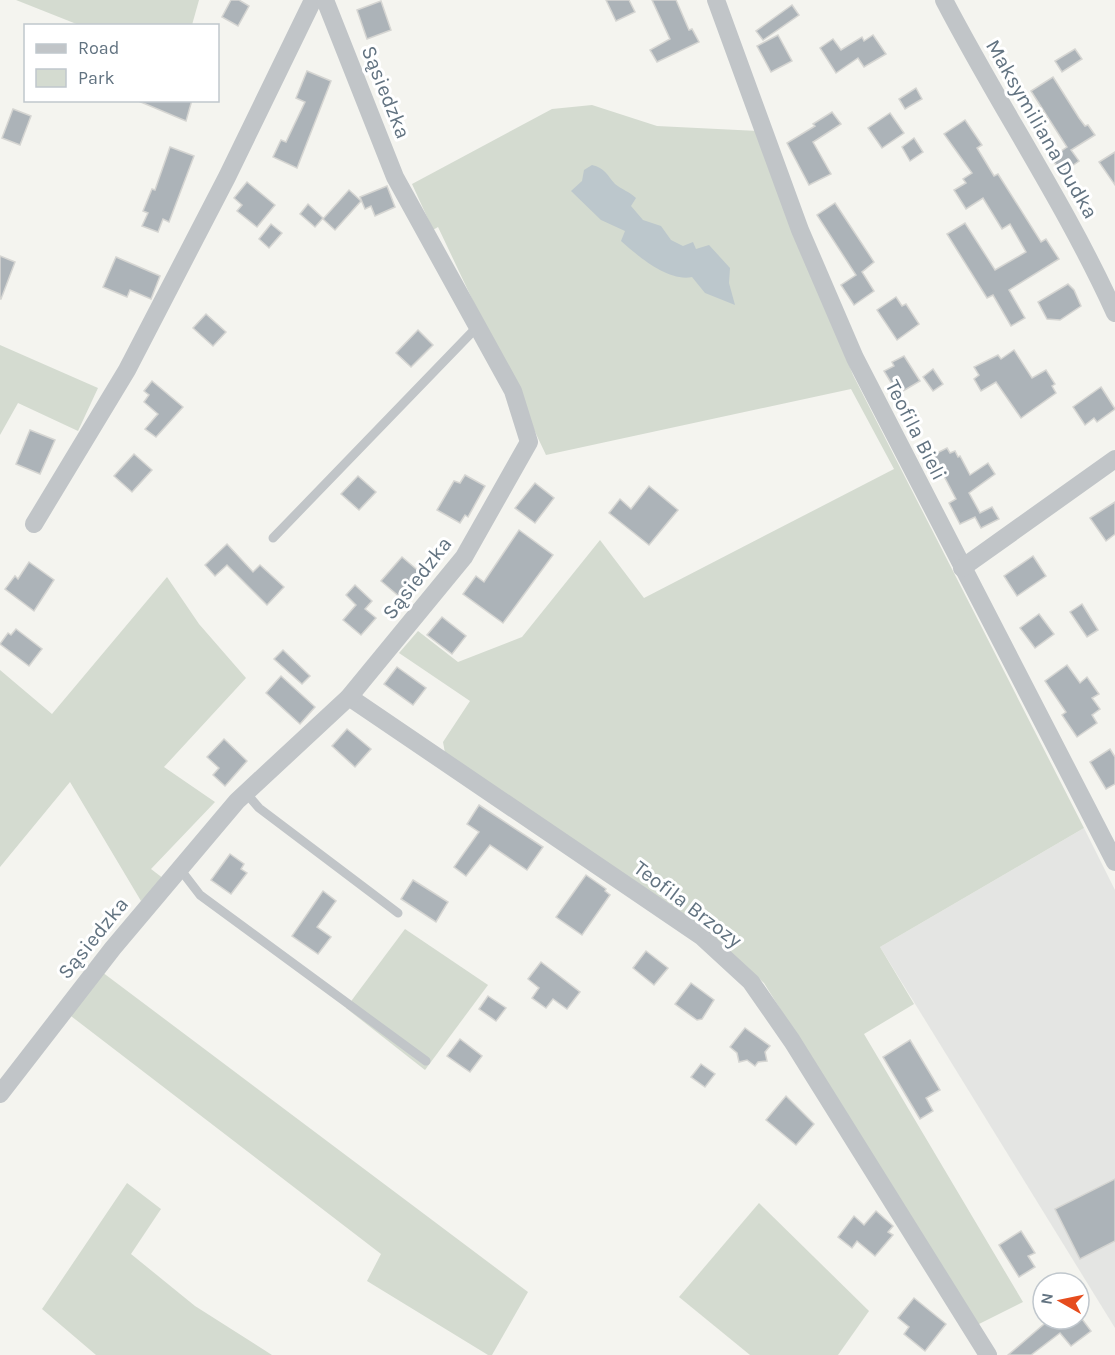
<svg xmlns="http://www.w3.org/2000/svg" width="1115" height="1355" viewBox="0 0 1115 1355" font-family="Karla,sans-serif">
  <style>
    .built { fill: #e4e5e3 }
    .green { fill: #d4dbd0 }
    .water { fill: #bcc7cc }
    .building { fill: #acb3b8; stroke: #d5d5d2; stroke-width: 1.5 }
    .lines { fill: none; stroke-linecap: round; stroke-linejoin: round }
    .lane { stroke: #c1c5c8; stroke-width: 9 }
    .street { stroke: #c1c5c8; stroke-width: 18 }
    .labels { text-anchor: middle; dominant-baseline: central; stroke-width: 6; stroke-linejoin: round; paint-order: stroke }
    .street-label { font-size: 21px; fill: #627381; stroke: #fff }
  </style>
  <rect width="100%" height="100%" fill="#f4f4ef"/>
  <path class="built" d="M1084,828L1115,890V1328L880,947Z"/>
  <g class="green">
    <path d="M16,0H199L192,25H79Z"/>
    <path d="M592,105L657,126L758,131L853,375L1084,828L880,947L914,1004L864,1034L1023,1302L977,1325L764,983L703,927L445,753L443,742L470,701L399,653L418,631L458,662L522,637L600,540L644,598L894,469L851,389L546,455L438,227L433,230L412,184L552,109Z"/>
    <path d="M0,345L98,388L78,431L18,403L0,435Z"/>
    <path d="M167,577L199,624L246,678L164,767L215,802L151,869L164,879L141,901L70,782L0,867V670L52,714Z"/>
    <path d="M405,929L488,985L425,1070L346,1008Z"/>
    <path d="M102,972L528,1292L492,1355H488L367,1281L381,1254L67,1013Z"/>
    <path d="M127,1183L161,1209L131,1254L195,1306L272,1355H96L42,1309Z"/>
    <path d="M759,1203L869,1311L838,1355H750L679,1297Z"/>
  </g>
  <path class="water" d="M592,165C605,168 607,175 615,184C621,189 630,192 636,198L631,206L643,220L661,226L671,240L683,246L693,242L696,249L709,245L730,268L729,283L735,305L705,293L692,277C668,282 638,256 621,241L625,231L601,220L571,191L582,181L584,170Z"/>
  <g class="building">
    <path d="M231,0H239L249,6L238,26L222,17Z"/>
    <path d="M606,0H629L635,12L616,21Z"/>
    <path d="M652,0H676L689,30L692,29L699,42L657,62L650,50L670,39Z"/>
    <path d="M381,1L391,30L367,39L357,10Z"/>
    <path d="M792,5L799,15L763,40L756,31Z"/>
    <path d="M778,35L792,61L771,72L757,46Z"/>
    <path d="M873,35L886,54L864,67L858,58L836,73L820,48L833,39L841,50L862,37L864,41Z"/>
    <path d="M1075,49L1082,59L1062,72L1055,61Z"/>
    <path d="M307,71L331,81L297,168L273,157L281,140L286,142L305,102L296,98Z"/>
    <path d="M1053,77L1079,118L1085,126L1088,125L1095,135L1071,150L1079,161L1062,173L1051,158L1067,147L1031,91Z"/>
    <path d="M916,88L922,99L905,109L899,99Z"/>
    <path d="M136,100H192L186,121Z"/>
    <path d="M13,109L31,116L20,145L2,138Z"/>
    <path d="M832,112L841,124L813,142L831,174L809,185L787,143L815,126L813,124Z"/>
    <path d="M890,113L904,133L882,148L868,128Z"/>
    <path d="M965,120L982,145L977,148L994,176L998,174L1041,242L1046,239L1059,259L1009,290L1025,318L1011,326L993,295L987,298L947,234L965,223L995,270L1026,252L1010,224L1002,229L983,198L966,209L954,190L966,183L963,179L972,173L944,134Z"/>
    <path d="M914,138L923,152L910,161L902,147Z"/>
    <path d="M170,147L194,156L169,222L163,219L158,232L142,226L148,213L143,211L152,189L155,190Z"/>
    <path d="M1115,152V185L1099,162Z"/>
    <path d="M247,182L275,205L257,227L237,211L242,205L234,198Z"/>
    <path d="M387,186L395,207L375,216L371,206L365,209L360,197Z"/>
    <path d="M349,190L361,201L335,230L323,219Z"/>
    <path d="M835,203L874,262L862,272L874,291L854,305L841,285L856,275L817,215Z"/>
    <path d="M308,204L323,218L315,227L300,214Z"/>
    <path d="M271,224L282,233L269,248L259,239Z"/>
    <path d="M0,256L15,262L1,299H0Z"/>
    <path d="M116,257L160,276L151,299L130,290L127,297L103,287Z"/>
    <path d="M1068,284L1074,290L1081,306L1060,320L1047,319L1038,302Z"/>
    <path d="M896,297L902,306L906,304L919,324L897,340L877,310Z"/>
    <path d="M206,314L226,332L213,346L193,328Z"/>
    <path d="M418,330L433,345L411,367L396,353Z"/>
    <path d="M1014,350L1032,378L1046,370L1055,384L1052,386L1056,393L1021,418L996,382L981,391L974,379L979,375L974,367L998,355L1001,359Z"/>
    <path d="M904,356L920,381L898,394L884,371L894,366L892,362Z"/>
    <path d="M933,369L943,384L933,391L923,377Z"/>
    <path d="M152,381L183,407L156,437L145,429L158,414L144,402L149,395L144,391Z"/>
    <path d="M1101,387L1115,409L1097,422L1094,418L1085,425L1073,407Z"/>
    <path d="M30,430L55,440L40,474L16,464Z"/>
    <path d="M947,448L950,453L955,451L958,457L960,456L970,475L988,463L995,474L969,493L980,513L992,507L999,519L981,528L975,517L960,524L949,503L956,499L933,455Z"/>
    <path d="M134,454L152,470L132,492L114,476Z"/>
    <path d="M465,475L485,486L468,517L465,515L460,523L437,510L454,481L460,483Z"/>
    <path d="M358,476L376,492L359,510L341,494Z"/>
    <path d="M535,483L554,498L535,523L515,508Z"/>
    <path d="M649,486L678,510L649,545L609,513L620,499L631,509Z"/>
    <path d="M1115,502V534L1106,541L1090,518Z"/>
    <path d="M519,530L553,555L503,623L463,594L476,576L484,582Z"/>
    <path d="M227,544L253,572L260,565L284,587L267,605L227,565L215,576L205,565Z"/>
    <path d="M1033,556L1046,576L1017,596L1004,576Z"/>
    <path d="M402,557L422,574L401,598L381,581Z"/>
    <path d="M29,562L54,580L34,611L5,589L15,576L18,579Z"/>
    <path d="M355,585L372,601L365,609L376,618L361,635L343,620L356,605L346,595Z"/>
    <path d="M1082,604L1098,630L1087,637L1070,612Z"/>
    <path d="M1039,614L1054,634L1035,648L1020,628Z"/>
    <path d="M442,617L466,636L452,654L427,635Z"/>
    <path d="M16,629L42,649L29,666L0,644L8,633L11,635Z"/>
    <path d="M283,650L310,676L302,684L274,659Z"/>
    <path d="M1067,665L1080,683L1087,677L1099,694L1092,698L1100,709L1092,715L1097,723L1077,737L1062,715L1066,712L1045,681Z"/>
    <path d="M397,667L426,688L413,705L384,684Z"/>
    <path d="M281,676L315,707L300,724L266,693Z"/>
    <path d="M347,729L371,749L355,767L332,746Z"/>
    <path d="M224,739L247,761L225,786L213,775L219,768L207,757Z"/>
    <path d="M1110,749L1115,757V784L1106,789L1090,762Z"/>
    <path d="M479,805L543,847L527,870L490,845L466,876L454,867L479,832L467,824Z"/>
    <path d="M230,854L244,864L241,869L247,873L231,894L211,880Z"/>
    <path d="M586,875L606,889L605,891L610,895L582,935L556,917Z"/>
    <path d="M413,880L448,902L436,922L401,899Z"/>
    <path d="M323,891L336,901L317,927L331,937L318,954L292,936Z"/>
    <path d="M646,951L668,968L654,985L633,968Z"/>
    <path d="M541,962L580,992L567,1009L553,999L546,1008L532,998L539,988L528,979Z"/>
    <path d="M691,983L714,1000L702,1019L697,1020L675,1004Z"/>
    <path d="M488,996L506,1008L496,1021L479,1009Z"/>
    <path d="M745,1028L770,1046L765,1052L767,1061L758,1062L755,1066L747,1060L739,1062L737,1053L730,1047Z"/>
    <path d="M460,1039L482,1056L470,1072L447,1056Z"/>
    <path d="M910,1040L940,1090L926,1098L933,1111L920,1119L883,1057Z"/>
    <path d="M701,1064L715,1074L705,1087L691,1077Z"/>
    <path d="M786,1096L814,1124L796,1145L766,1120Z"/>
    <path d="M1115,1179V1241L1080,1259L1055,1209Z"/>
    <path d="M876,1211L893,1226L888,1232L893,1235L875,1256L857,1241L852,1248L838,1237L854,1216L864,1225Z"/>
    <path d="M1021,1231L1035,1253L1028,1256L1035,1267L1019,1277L999,1245Z"/>
    <path d="M914,1298L946,1324L925,1351L904,1334L909,1327L898,1318Z"/>
    <path d="M1050,1319H1082L1091,1331L1071,1346L1060,1333L1031,1355H1008Z"/>
  </g>
  <g class="lines">
    <g class="lane">
      <path d="M273,538L477,327"/>
      <path d="M246,793L259,808L398,913"/>
      <path d="M180,869L200,895L426,1061"/>
    </g>
    <g class="street">
      <path d="M716,0L800,230L855,358L1115,862"/>
      <path d="M944,0C999,106 1066,205 1115,313"/>
      <path d="M34,524L127,370L227,177L313,0"/>
      <path d="M962,568L1115,459"/>
      <path d="M349,697L701,936L751,982L792,1041L988,1355"/>
      <path d="M0,1094L113,948L237,801L349,697L464,557L529,442L513,391L395,177L325,0"/>
    </g>
  </g>
  <g class="labels">
    <g class="street-label">
      <text transform="translate(386 92) rotate(68)">Sąsiedzka</text>
      <text transform="translate(1042 129) rotate(60)">Maksymiliana Dudka</text>
      <text transform="translate(916 430) rotate(63)">Teofila Bieli</text>
      <text transform="translate(417 578) rotate(-52)">Sąsiedzka</text>
      <text transform="translate(688 904) rotate(37)">Teofila Brzozy</text>
      <text transform="translate(93 938) rotate(-51)">Sąsiedzka</text>
    </g>
  </g>
  <rect x="24" y="24" width="195" height="78" fill="#ffffff" stroke="#c0c7cd" stroke-width="1.5"/>
  <rect x="36" y="44" width="30" height="9" fill="#c1c5c8" stroke="#c0c7cd" stroke-width="1.5"/>
  <text x="78" y="54" font-size="18" fill="#627381">Road</text>
  <rect x="36" y="69" width="30" height="18" fill="#d4dbd0" stroke="#c0c7cd" stroke-width="1.5"/>
  <text x="78" y="84" font-size="18" fill="#627381">Park</text>
  <g transform="translate(1061 1301) rotate(279)"><circle r="28" fill="#ffffff" stroke="#c0c7cd" stroke-width="1.5"/>
  <path d="M0-4.5L10 22L0 15L-10 22Z" fill="#e64c1d"/>
  <text y="-9" font-size="16" font-weight="bold" text-anchor="middle" fill="#627381">N</text>
  </g>
</svg>
